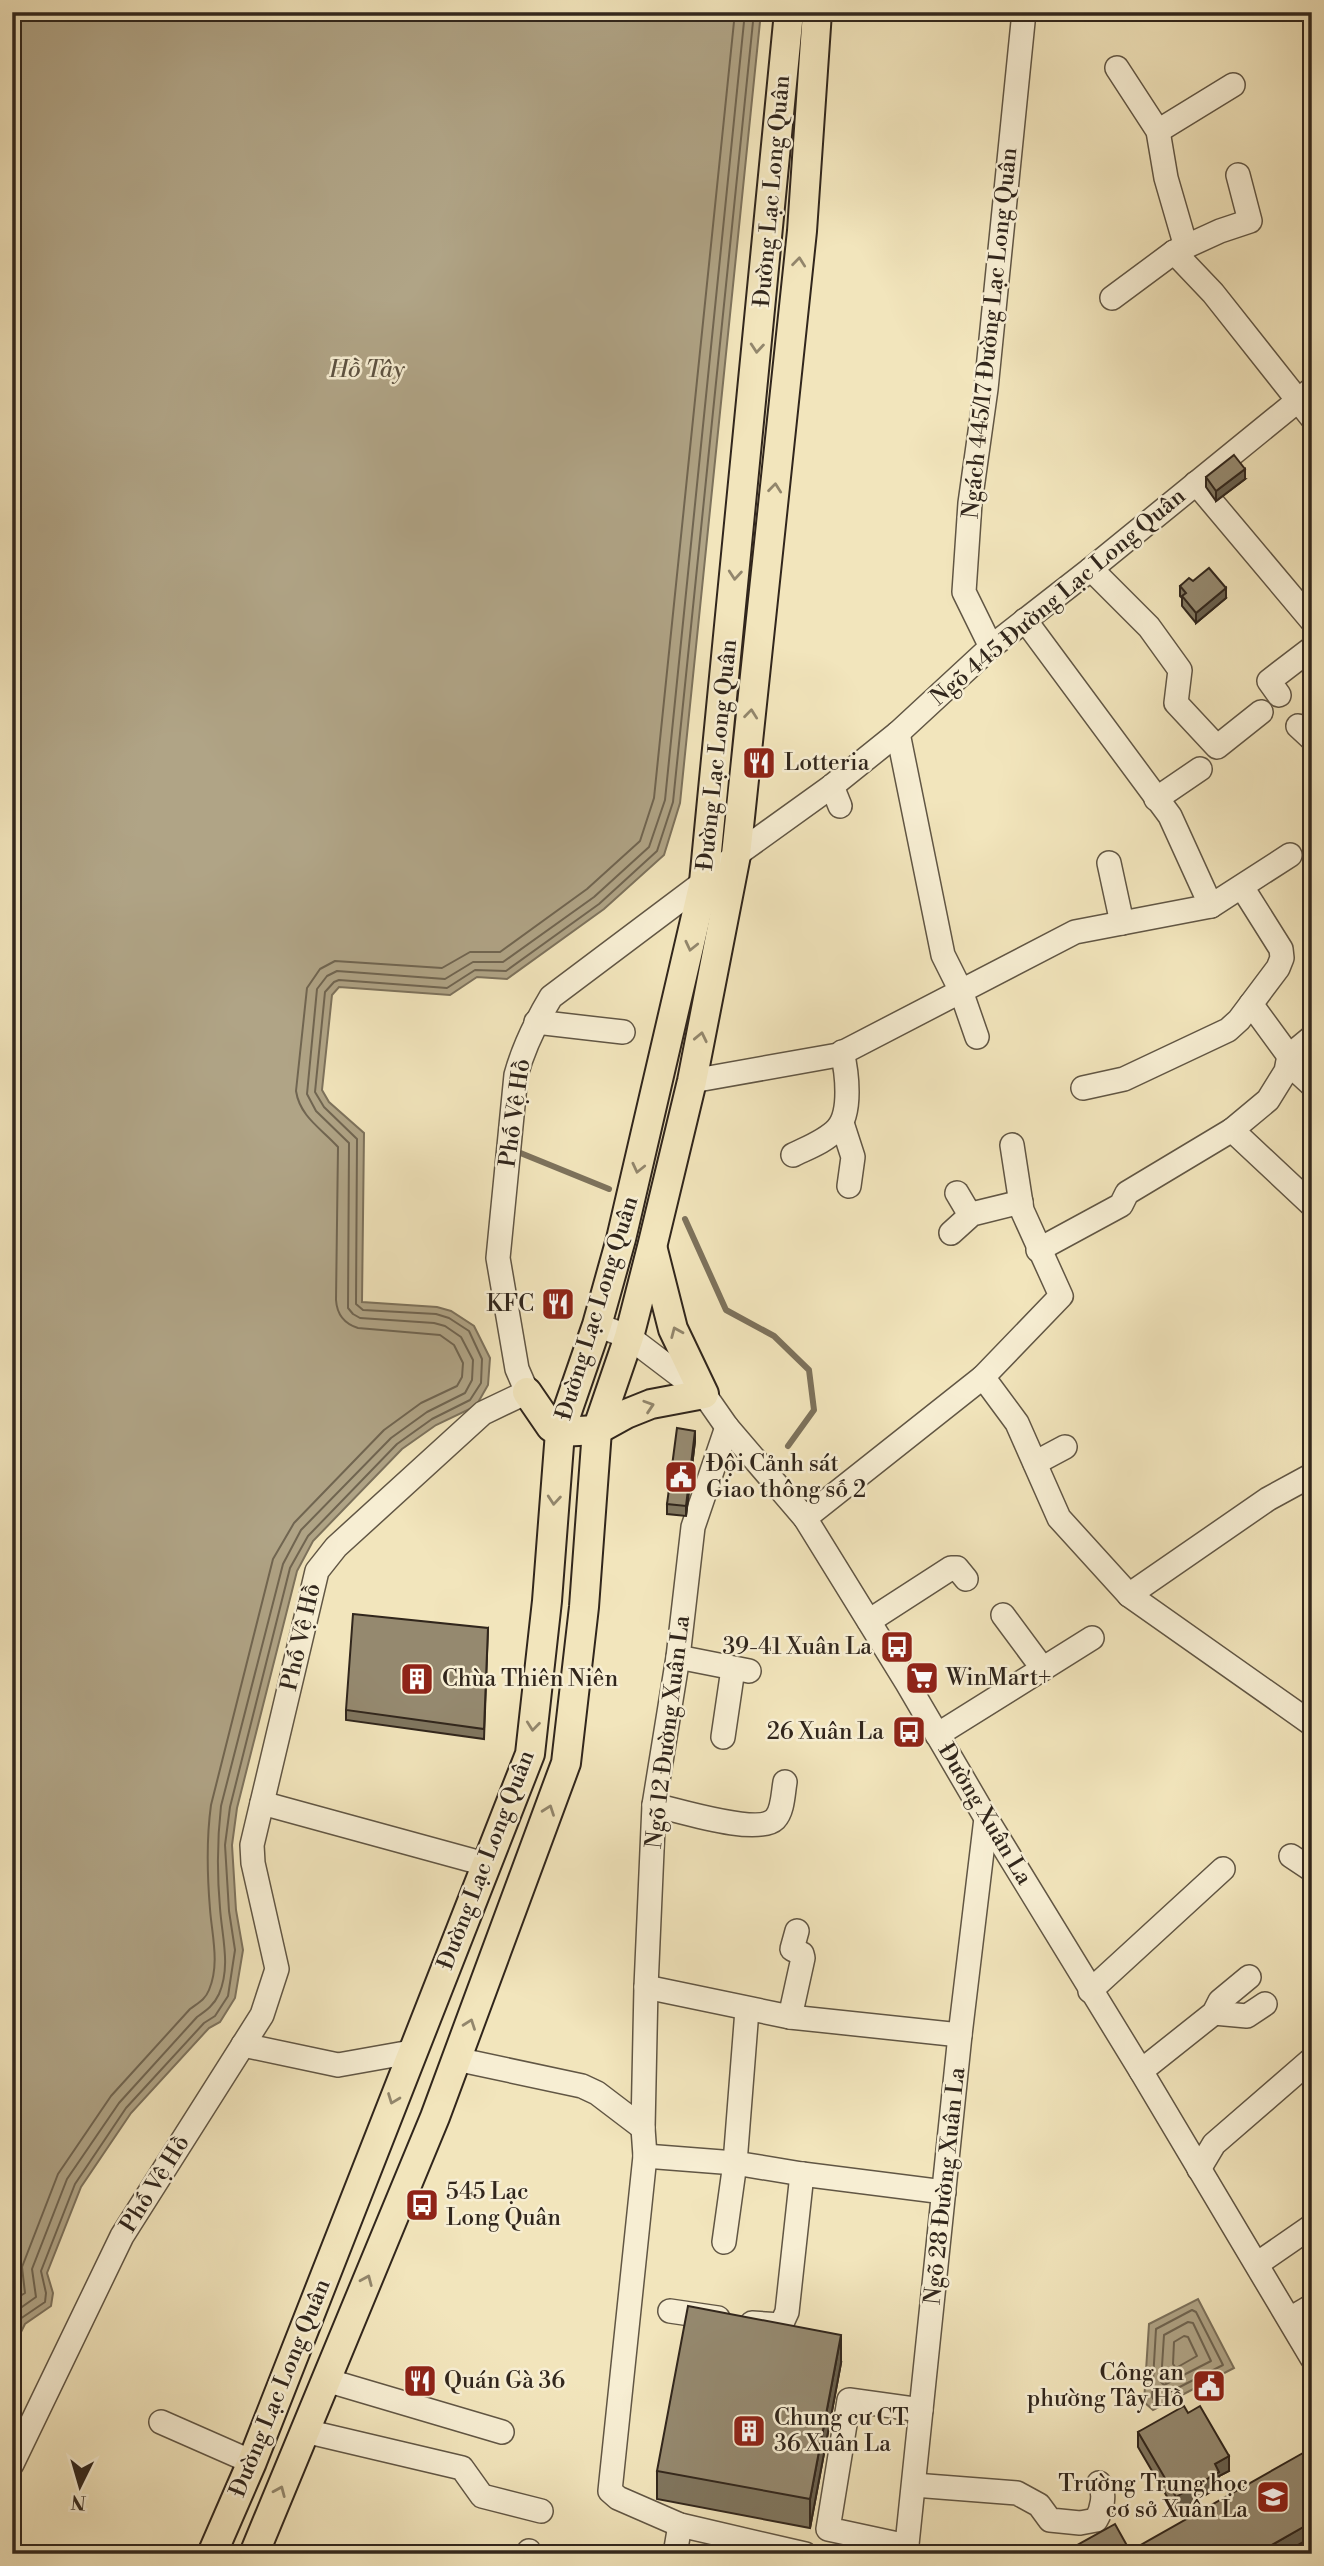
<svg xmlns="http://www.w3.org/2000/svg" width="1324" height="2566" viewBox="0 0 1324 2566" font-family="'Libre Bodoni',serif">
  <style>
    .water { fill: #b0a486; stroke: #7d725c; stroke-width: 2 }
    .lines { fill: none; stroke-linecap: round; stroke-linejoin: round }
    .shore { stroke: #706551; stroke-width: 2 }
    .stream { stroke: #7d725c; stroke-width: 6 }
    .minor-casing { stroke: #615644; stroke-width: 26 }
    .major-casing { stroke: #31261c; stroke-width: 32 }
    .minor { stroke: #f7eed3; stroke-width: 23 }
    .major { stroke: #f2e5bc; stroke-width: 28 }
    .wall { fill: #80765f; stroke: #31261c; stroke-width: 2 }
    .shaded-wall { fill: #68604e; stroke: #31261c; stroke-width: 2 }
    .building { fill: #95896f; stroke: #31261c; stroke-width: 2 }
    .oneway { stroke: #92866c }
    .labels { text-anchor: middle; dominant-baseline: central; stroke-width: 5; stroke-linejoin: round; paint-order: stroke }
    .street-label { font-size: 23px; fill: #31261c; stroke: #f7eed3 }
    .poi-label { font-size: 23px; fill: #31261c; stroke: #f7eed3; text-anchor: start }
    .water-label { font-size: 24px; font-style: italic; fill: #5d5241; stroke: #f7eed3 }
  </style>
  <rect width="100%" height="100%" fill="#f2e5bc"/>
  <filter id="stains"><feTurbulence type="fractalNoise" baseFrequency=".00286" numOctaves="4"/><feColorMatrix values="0 0 0 0 .2 0 0 0 0 .09 0 0 0 0 .02 0 0 0 .5 -.17"/></filter>
  <radialGradient id="worn" r=".72"><stop offset=".6" stop-color="#630" stop-opacity="0"/><stop offset="1" stop-color="#630" stop-opacity=".3"/></radialGradient>
  <g class="water">
    <path d="M12,12H761L680,803L664,855L604,909L507,979L477,977L450,995L339,987L332,995L322,1090L329,1102L364,1133L362,1302L437,1307L451,1311L474,1326L490,1358L488,1385L476,1406L436,1425L402,1449L313,1541L297,1571L237,1808L232,1845L236,1910L243,1950L235,1998L220,2022L209,2028L131,2113L81,2187L47,2273L53,2293L51,2306L25,2324L12,2350Z"/>
    <path d="M1198,2299L1234,2368L1153,2410L1144,2402L1149,2324Z"/>
  </g>
  <g class="lines">
    <g class="shore">
      <path d="M12,2301L25,2293L22,2267L58,2174L111,2096L190,2009C198,2003 205,2000 209,1990C220,1964 212,1936 210,1909C207,1873 206,1841 211,1805L273,1559L294,1523L384,1430L421,1403L457,1386L462,1377L463,1363L454,1345L440,1335L358,1328C345,1324 337,1315 336,1300L338,1147C322,1129 300,1117 296,1091L307,988L320,969L335,961L442,968L470,952H500L587,889L640,841L654,798L735,12"/>
      <path d="M1192,2310L1196,2312L1223,2365L1154,2400L1152,2397L1156,2329Z"/>
      <path d="M12,2314L36,2297L32,2269L67,2179L119,2103L197,2017C207,2010 214,2005 219,1994C231,1966 222,1937 220,1908C217,1874 217,1841 221,1806L283,1564L301,1530L391,1438L427,1412L465,1393L472,1380L473,1360L461,1337L445,1326L434,1323L360,1318L353,1314L348,1308L349,1143L316,1111L307,1094L317,989L327,976L337,971L445,979L473,962H503L594,897L649,847L665,800L745,12"/>
      <path d="M1188,2322L1193,2323L1211,2361L1164,2385L1161,2382L1164,2335Z"/>
      <path d="M12,2334L20,2319L45,2302L46,2293L41,2271L75,2184L126,2108L204,2023L215,2016L228,1996L235,1950L229,1911L225,1845L230,1807L290,1568L308,1536L397,1444L432,1419L470,1400L481,1383L482,1359L469,1331L449,1318L436,1314L363,1310L356,1304L357,1139L324,1107L315,1092L325,992L334,982L339,980L447,988L475,970L506,971L599,904L657,851L673,802L754,12"/>
      <path d="M1184,2336L1188,2337L1197,2356L1176,2368L1173,2364L1174,2342Z"/>
    </g>
    <g class="stream">
      <path d="M518,1152L609,1189"/>
      <path d="M685,1219L726,1310L774,1336L809,1370L814,1410L788,1446"/>
    </g>
    <defs>
      <g id="minor">
        <path d="M1117,68L1158,131L1166,178L1186,247"/>
        <path d="M1158,131L1233,85"/>
        <path d="M1174,252L1213,293L1312,418"/>
        <path d="M1112,298L1174,252L1220,231L1250,221L1238,175"/>
        <path d="M1196,483L1312,621"/>
        <path d="M1091,569L1149,627L1180,670L1176,703L1217,747L1261,712"/>
        <path d="M1025,620L1170,816L1211,906"/>
        <path d="M991,647L964,592L970,503L986,389L1024,12"/>
        <path d="M1279,695L1269,681L1312,648"/>
        <path d="M1298,726L1312,739"/>
        <path d="M898,733L943,955L961,991L977,1037"/>
        <path d="M832,786L840,806"/>
        <path d="M1156,799L1200,769"/>
        <path d="M1109,863L1122,923"/>
        <path d="M1251,1004L1289,1056"/>
        <path d="M536,1022L623,1032"/>
        <path d="M1288,1063L1312,1085"/>
        <path d="M692,1081L838,1055L1075,932L1211,906L1290,855"/>
        <path d="M1083,1088L1124,1079L1228,1030L1239,1020L1278,968L1282,958L1281,949L1242,887"/>
        <path d="M842,1123L853,1157L849,1186"/>
        <path d="M1232,1130L1312,1205"/>
        <path d="M793,1155C807,1148 826,1141 837,1129C852,1113 847,1072 842,1052"/>
        <path d="M957,1193L970,1215"/>
        <path d="M951,1233L972,1214L1021,1202"/>
        <path d="M1038,1250L1121,1205L1127,1193L1232,1130L1268,1100L1286,1071L1289,1056L1312,1037"/>
        <path d="M597,1325L629,1337L704,1394L727,1427L805,1518L907,1683L986,1818L1141,2071L1312,2358"/>
        <path d="M983,1377L1017,1423L1059,1518L1129,1595L1312,1724"/>
        <path d="M727,1427L693,1527L678,1657L654,1805L646,1987L643,2128L645,2156L610,2491L618,2498L680,2525L805,2554"/>
        <path d="M1035,1463L1065,1447"/>
        <path d="M805,1518L983,1377L1061,1296L1022,1210L1012,1145"/>
        <path d="M1129,1595L1268,1499L1312,1475"/>
        <path d="M1003,1615L1043,1669"/>
        <path d="M869,1621L951,1568H957L966,1579"/>
        <path d="M678,1657L749,1671"/>
        <path d="M937,1735L1092,1638"/>
        <path d="M723,1737L733,1669"/>
        <path d="M262,1803L485,1864"/>
        <path d="M654,1805C678,1810 758,1836 775,1819C783,1811 783,1793 785,1782"/>
        <path d="M1291,1856L1312,1870"/>
        <path d="M646,1987L790,2017L960,2035"/>
        <path d="M1090,1991L1223,1869"/>
        <path d="M1214,2013L1247,2016L1265,2004"/>
        <path d="M790,2017L803,1958L802,1954L792,1949L797,1931"/>
        <path d="M243,2045L338,2065L411,2052"/>
        <path d="M456,2059L582,2086L597,2093L643,2128"/>
        <path d="M1141,2071L1214,2013L1220,2001L1249,1977"/>
        <path d="M645,2156L735,2163L802,2174L944,2192"/>
        <path d="M1199,2169L1214,2144L1312,2059"/>
        <path d="M724,2242L735,2163L747,2010"/>
        <path d="M1257,2264L1312,2226"/>
        <path d="M670,2311L718,2318"/>
        <path d="M1290,2319L1312,2306"/>
        <path d="M752,2323L781,2325L787,2312L802,2174"/>
        <path d="M326,2380L502,2432"/>
        <path d="M161,2422L252,2462"/>
        <path d="M305,2431L462,2468L482,2496L541,2511"/>
        <path d="M12,2464L122,2236L262,2015L277,1969L253,1863L252,1845L317,1571L336,1547L483,1413L527,1392L517,1369L498,1258L516,1075C524,1046 536,1022 551,997L704,882L736,855L832,786L898,733L991,647L1091,569L1312,389"/>
        <path d="M914,2485L1017,2493L1039,2505L1050,2520L1080,2523L1096,2520C1102,2510 1106,2493 1099,2483"/>
        <path d="M907,2546L828,2529L849,2400L921,2410"/>
        <path d="M528,2554L529,2551"/>
        <path d="M675,2554L680,2525"/>
        <path d="M906,2554L960,2035L986,1818"/>
      </g>
      <g id="major">
        <path d="M527,1392L551,1427L560,1432L597,1430L626,1414L651,1404L704,1394L673,1329L653,1250"/>
        <path d="M212,2554L252,2462L530,1754L547,1601L560,1432L597,1325L621,1239L704,882L789,12"/>
        <path d="M254,2554L435,2117L566,1763L584,1607L597,1430L629,1337L652,1247L692,1081L736,855L802,231L817,12"/>
      </g>
    </defs>
    <use href="#minor" class="minor-casing"/>
    <use href="#major" class="major-casing"/>
    <use href="#minor" class="minor"/>
    <use href="#major" class="major"/>
  </g>
  <g class="wall">
    <path d="M1206,477L1245,479L1216,501L1206,487Z"/>
    <path d="M1193,581L1226,598L1196,623L1182,606V598L1180,596V586Z"/>
    <path d="M695,1441L686,1516L667,1514V1504Z"/>
    <path d="M488,1628L484,1739L346,1720V1710Z"/>
    <path d="M841,2363L810,2528L657,2499V2471Z"/>
    <path d="M1188,2413L1229,2471L1219,2476V2487L1176,2512L1138,2447V2432Z"/>
  </g>
  <g class="shaded-wall">
    <path d="M1245,469V479L1216,501V491Z"/>
    <path d="M1226,588V598L1196,623V613Z"/>
    <path d="M695,1431V1441L686,1516V1506Z"/>
    <path d="M841,2335V2363L810,2528V2499Z"/>
    <path d="M1229,2456V2471L1219,2476V2487L1176,2512V2497L1215,2464Z"/>
    <path d="M1312,2522V2537L1282,2554H1256Z"/>
  </g>
  <g class="building">
    <path d="M1234,455L1245,469L1216,491L1206,477Z"/>
    <path d="M1209,568L1226,588L1196,613L1182,596L1186,593L1180,586L1189,578L1193,581Z"/>
    <path d="M677,1428L695,1431L686,1506L667,1504Z"/>
    <path d="M353,1614L488,1628L484,1729L346,1710Z"/>
    <path d="M688,2306L841,2335L810,2499L657,2471Z"/>
    <path d="M1184,2406L1188,2413L1200,2406L1229,2456L1215,2464L1219,2472L1176,2497L1138,2432Z"/>
    <path d="M1303,2453L1312,2469V2522L1256,2554H1073L1070,2549L1115,2524L1130,2551Z"/>
    <path d="M1312,2536V2554H1288L1299,2548Z"/>
  </g>
  <defs><path id="oneway-chevron" d="M-2-3.5L2.5 0L-2 3.5" fill="none" stroke-width="1.6" stroke-linecap="round" stroke-linejoin="round" transform="scale(1.75)"/></defs>
  <g class="oneway">
    <use href="#oneway-chevron" transform="translate(799 262) rotate(-84)"/>
    <use href="#oneway-chevron" transform="translate(757 348) rotate(95)"/>
    <use href="#oneway-chevron" transform="translate(775 488) rotate(-84)"/>
    <use href="#oneway-chevron" transform="translate(735 575) rotate(95)"/>
    <use href="#oneway-chevron" transform="translate(751 714) rotate(-84)"/>
    <use href="#oneway-chevron" transform="translate(691 946) rotate(103)"/>
    <use href="#oneway-chevron" transform="translate(701 1037) rotate(-78)"/>
    <use href="#oneway-chevron" transform="translate(638 1168) rotate(103)"/>
    <use href="#oneway-chevron" transform="translate(676 1332) rotate(-113)"/>
    <use href="#oneway-chevron" transform="translate(649 1406) rotate(-18)"/>
    <use href="#oneway-chevron" transform="translate(554 1500) rotate(95)"/>
    <use href="#oneway-chevron" transform="translate(533 1726) rotate(96)"/>
    <use href="#oneway-chevron" transform="translate(549 1810) rotate(-70)"/>
    <use href="#oneway-chevron" transform="translate(470 2024) rotate(-70)"/>
    <use href="#oneway-chevron" transform="translate(393 2099) rotate(111)"/>
    <use href="#oneway-chevron" transform="translate(367 2280) rotate(-67)"/>
    <use href="#oneway-chevron" transform="translate(280 2491) rotate(-67)"/>
  </g>
  <defs>
    <symbol id="restaurant-square" viewBox="-11 -11 22 22"><rect x="-9" y="-9" width="18" height="18" rx="4" fill="#8f2418" stroke="#f7eed3"/><path d="M-5-6h1v4h1v-4h1v4h1v-4h1v5L-1.5 .5V6h-2V.5L-5-1ZM5-6V6H3V1.5H1.5Q1.5-4 5-6Z" fill="#fff"/></symbol>
    <symbol id="civic-square" viewBox="-11 -11 22 22"><rect x="-9" y="-9" width="18" height="18" rx="4" fill="#8f2418" stroke="#f7eed3"/><path d="M-.6-6.5H3V-4.5H.6V-3L4-1V1h2V6H-6V1h2V-1L-.6-3ZM-1.2 2.5V6h2.4V2.5Z" fill="#fff"/></symbol>
    <symbol id="bus-square" viewBox="-11 -11 22 22"><rect x="-9" y="-9" width="18" height="18" rx="4" fill="#8f2418" stroke="#f7eed3"/><path d="M-5-6H5V4H4V6H2V4H-2V6H-4V4H-5ZM-3.5-4V0h7V-4ZM-3.5 1.2v1.5H-2V1.2ZM2 1.2v1.5H3.5V1.2Z" fill="#fff"/></symbol>
    <symbol id="supermarket-square" viewBox="-11 -11 22 22"><rect x="-9" y="-9" width="18" height="18" rx="4" fill="#8f2418" stroke="#f7eed3"/><path d="M-6-5.5h2.5l.6 2H6L4.5 2H-2.5L-4.4-4H-6ZM-1.5 3.2a1.3 1.3 0 1 0 .1 0ZM3 3.2a1.3 1.3 0 1 0 .1 0Z" fill="#fff"/></symbol>
    <symbol id="building-square" viewBox="-11 -11 22 22"><rect x="-9" y="-9" width="18" height="18" rx="4" fill="#8f2418" stroke="#f7eed3"/><path d="M-4-6H4V6H1V3H-1V6H-4ZM-2.5-4.3h1.7v1.8h-1.7ZM.8-4.3h1.7v1.8H.8ZM-2.5-1h1.7V.8h-1.7ZM.8-1h1.7V.8H.8Z" fill="#fff"/></symbol>
    <symbol id="school-square" viewBox="-11 -11 22 22"><rect x="-9" y="-9" width="18" height="18" rx="4" fill="#8f2418" stroke="#f7eed3"/><path d="M0-5L7-2L0 1L-7-2ZM-4 1L0 2.5L4 1V4Q0 6-4 4Z" fill="#fff"/></symbol>
  </defs>
  <g fill-rule="evenodd">
    <use href="#restaurant-square" x="740" y="744" width="38" height="38"/>
    <use href="#restaurant-square" x="539" y="1285" width="38" height="38"/>
    <use href="#civic-square" x="662" y="1458" width="38" height="38"/>
    <use href="#bus-square" x="878" y="1628" width="38" height="38"/>
    <use href="#supermarket-square" x="903" y="1659" width="38" height="38"/>
    <use href="#building-square" x="398" y="1660" width="38" height="38"/>
    <use href="#bus-square" x="890" y="1713" width="38" height="38"/>
    <use href="#bus-square" x="403" y="2186" width="38" height="38"/>
    <use href="#restaurant-square" x="401" y="2362" width="38" height="38"/>
    <use href="#civic-square" x="1190" y="2367" width="38" height="38"/>
    <use href="#building-square" x="730" y="2412" width="38" height="38"/>
    <use href="#school-square" x="1254" y="2478" width="38" height="38"/>
  </g>
  <g class="labels">
    <g class="street-label">
      <text transform="translate(772 191) rotate(-85)">Đường Lạc Long Quân</text>
      <text transform="translate(990 333) rotate(-84)">Ngách 445/17 Đường Lạc Long Quân</text>
      <text transform="translate(1058 597) rotate(-40)">Ngõ 445 Đường Lạc Long Quân</text>
      <text transform="translate(717 755) rotate(-84)">Đường Lạc Long Quân</text>
      <text transform="translate(515 1113) rotate(-82)">Phố Vệ Hồ</text>
      <text transform="translate(597 1308) rotate(-73)">Đường Lạc Long Quân</text>
      <text transform="translate(301 1637) rotate(-77)">Phố Vệ Hồ</text>
      <text transform="translate(668 1732) rotate(-83)">Ngõ 12 Đường Xuân La</text>
      <text transform="translate(985 1814) rotate(59)">Đường Xuân La</text>
      <text transform="translate(486 1860) rotate(-69)">Đường Lạc Long Quân</text>
      <text transform="translate(155 2184) rotate(-58)">Phố Vệ Hồ</text>
      <text transform="translate(945 2186) rotate(-84)">Ngõ 28 Đường Xuân La</text>
      <text transform="translate(280 2388) rotate(-68)">Đường Lạc Long Quân</text>
    </g>
    <g class="poi-label">
      <text x="784" y="763">Lotteria</text>
      <text x="534" y="1304" text-anchor="end">KFC</text>
      <text x="706" y="1464">Đội Cảnh sát<tspan x="706" dy="26">Giao thông số 2</tspan></text>
      <text x="872" y="1647" text-anchor="end">39-41 Xuân La</text>
      <text x="946" y="1678">WinMart+</text>
      <text x="442" y="1679">Chùa Thiên Niên</text>
      <text x="884" y="1732" text-anchor="end">26 Xuân La</text>
      <text x="446" y="2192">545 Lạc<tspan x="446" dy="26">Long Quân</tspan></text>
      <text x="1184" y="2373" text-anchor="end">Công an<tspan x="1184" dy="26">phường Tây Hồ</tspan></text>
      <text x="444" y="2381">Quán Gà 36</text>
      <text x="774" y="2418">Chung cư CT<tspan x="774" dy="26">36 Xuân La</tspan></text>
      <text x="1248" y="2484" text-anchor="end">Trường Trung học<tspan x="1248" dy="26">cơ sở Xuân La</tspan></text>
    </g>
    <g class="water-label">
      <text x="367" y="370">Hồ Tây</text>
    </g>
  </g>
  <rect width="1324" height="2566" fill="none" stroke="#f2e5bc" stroke-width="42"/>
  <rect x="14" y="14" width="1296" height="2538" fill="none" stroke="#31261c" stroke-width="3.5"/>
  <rect x="21" y="21" width="1282" height="2524" fill="none" stroke="#31261c" stroke-width="2"/>
  <g transform="translate(80 2486) rotate(185)" stroke="#f7eed3" stroke-width="5" paint-order="stroke">
  <path d="M0-5L12 26L0 18L-12 26Z" fill="#31261c"/>
  <text y="-10" font-size="19" font-weight="bold" text-anchor="middle" fill="#31261c">N</text>
  </g>
  <rect width="100%" height="100%" filter="url(#stains)"/>
  <rect width="100%" height="100%" fill="url(#worn)"/>
</svg>
